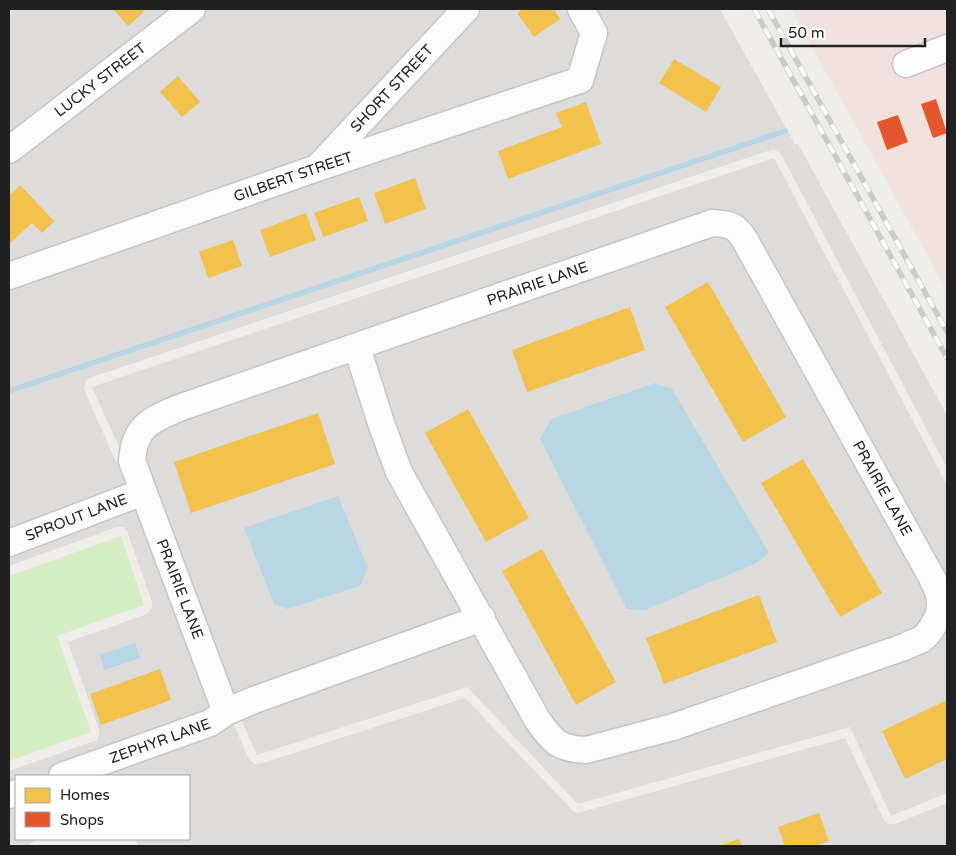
<svg xmlns="http://www.w3.org/2000/svg" width="956" height="855" viewBox="0 0 956 855" font-family="'Varela Round',sans-serif">
  <style>
    .residential { fill: #dddcda }
    .commercial { fill: #f1e2dd }
    .grass { fill: #d6eec5 }
    .water { fill: #b9d6e4 }
    .homes { fill: #f2c14e }
    .shops { fill: #e4572e }
    .lines { fill: none; stroke-linecap: round; stroke-linejoin: round }
    .stream { stroke: #b9d6e4; stroke-width: 5.5 }
    .minor-casing { stroke: #c7c6c4; stroke-width: 29 }
    .minor { stroke: #fcfcfc; stroke-width: 26 }
    .rail-casing { stroke: #cbcbca; stroke-width: 5.5 }
    .rail { stroke: #fff; stroke-width: 4; stroke-dasharray: 11; stroke-linecap: butt }
    .labels { text-anchor: middle; dominant-baseline: central; stroke-width: 5; stroke-linejoin: round; paint-order: stroke }
    .street-label { font-size: 15px; fill: #202020; stroke: #fff }
  </style>
  <rect width="100%" height="100%" fill="#eeede8"/>
  <g class="residential">
    <path d="M9,9H174L9,136Z"/>
    <path d="M209,9H451L311,159L9,264V163Z"/>
    <path d="M481,9H570L583,33L572,71L355,144Z"/>
    <path d="M592,9H720L795,144H798L947,415V468L781,154L774,149L89,378L85,382L84,388L92,408L249,759L255,764H260L465,698L573,811L578,813L845,738L884,820L888,824H895L947,803V846H138L135,839H189V776H16V839H39L26,846H9V771L97,740L99,735V729L68,642L147,614L152,608V602L127,531L123,527H117L9,566V288L315,181L317,184L323,178L580,92L586,94L588,89L593,87L591,81Z"/>
    <path d="M774,158L947,485V793L891,816L850,727L578,804L467,687L257,755L92,387Z"/>
  </g>
  <path class="commercial" d="M791,9H947V36L893,58L902,78L947,60V291Z"/>
  <path class="grass" d="M121,536L144,605L57,636L91,732L9,761V576Z"/>
  <g class="water">
    <path d="M655,383L672,389L769,553L756,563L645,610L627,609L540,439L551,419Z"/>
    <path d="M338,496L368,568L360,586L287,609L274,604L244,528Z"/>
    <path d="M135,643L140,658L104,670L100,655Z"/>
  </g>
  <g class="homes">
    <path d="M113,9H142L144,12L128,26Z"/>
    <path d="M523,9H554L560,19L534,37L517,13Z"/>
    <path d="M674,59L721,87L706,112L659,83Z"/>
    <path d="M178,76L200,102L182,117L160,92Z"/>
    <path d="M586,102L601,144L508,179L498,151L562,127L556,113Z"/>
    <path d="M415,178L426,209L385,224L374,193Z"/>
    <path d="M20,185L54,221L42,233L32,223L9,244V196Z"/>
    <path d="M359,197L368,221L323,237L314,213Z"/>
    <path d="M306,213L316,240L270,257L260,230Z"/>
    <path d="M233,240L242,266L208,278L199,252Z"/>
    <path d="M708,282L786,417L743,442L665,307Z"/>
    <path d="M630,307L645,350L527,392L512,350Z"/>
    <path d="M468,409L529,518L486,542L425,433Z"/>
    <path d="M318,413L335,464L191,513L174,462Z"/>
    <path d="M803,459L882,593L840,617L761,483Z"/>
    <path d="M542,549L616,682L576,705L502,571Z"/>
    <path d="M759,595L777,642L664,684L646,638Z"/>
    <path d="M160,669L171,700L101,725L90,694Z"/>
    <path d="M947,700V759L905,779L882,731Z"/>
    <path d="M819,813L829,841L814,846H785L778,827Z"/>
    <path d="M739,839L742,846H719Z"/>
  </g>
  <g class="shops">
    <path d="M936,99L947,133L933,138L921,104Z"/>
    <path d="M898,115L908,142L887,150L877,122Z"/>
  </g>
  <g class="lines">
    <path class="stream" d="M9,391L785,131"/>
    <defs>
      <g id="minor">
        <path d="M906,64L947,48"/>
        <path id="s1" d="M9,150L192,9"/>
        <path id="s2" d="M320,165L466,9"/>
        <path id="s3" d="M9,276L317,168L580,80L594,33L581,9"/>
        <path id="s4" d="M9,543L143,492"/>
        <path id="s5" d="M226,712L132,461C134,427 150,420 179,408L712,223C731,224 736,225 746,242L931,576C935,584 941,595 940,605C940,616 931,632 922,639C917,642 909,644 904,647L673,727L586,750C559,749 553,742 538,721L399,472L381,423L357,347"/>
        <path id="s6" d="M62,776L210,723L226,712L254,700L482,618"/>
        <path d="M9,795L16,793"/>
      </g>
    </defs>
    <use href="#minor" class="minor-casing"/>
    <use href="#minor" class="minor"/>
    <defs>
      <g id="rail">
        <path d="M754,9L947,358"/>
        <path d="M768,9L947,332"/>
      </g>
    </defs>
    <use href="#rail" class="rail-casing"/>
    <use href="#rail" class="rail"/>
  </g>
  <g class="labels">
    <g class="street-label">
      <text stroke="none"><textPath href="#s1" startOffset="115">LUCKY STREET</textPath></text>
      <text stroke="none"><textPath href="#s2" startOffset="105">SHORT STREET</textPath></text>
      <text stroke="none"><textPath href="#s3" startOffset="301">GILBERT STREET</textPath></text>
      <text stroke="none"><textPath href="#s5" startOffset="724">PRAIRIE LANE</textPath></text>
      <text stroke="none"><textPath href="#s5" startOffset="1232">PRAIRIE LANE</textPath></text>
      <text stroke="none"><textPath href="#s4" startOffset="72">SPROUT LANE</textPath></text>
      <text transform="translate(180 589) rotate(69)">PRAIRIE LANE</text>
      <text stroke="none"><textPath href="#s6" startOffset="104">ZEPHYR LANE</textPath></text>
    </g>
  </g>
  <rect width="956" height="855" fill="none" stroke="#202020" stroke-width="20"/>
  <rect x="15" y="775" width="175" height="65" fill="#ffffff" stroke="#a6a6a6"/>
  <rect x="25" y="788" width="25" height="15" fill="#f2c14e" stroke="#a6a6a6"/>
  <text x="60" y="800" font-size="15" fill="#202020">Homes</text>
  <rect x="25" y="812" width="25" height="15" fill="#e4572e" stroke="#a6a6a6"/>
  <text x="60" y="825" font-size="15" fill="#202020">Shops</text>
  <path d="M781 38v8h144v-8" fill="none" stroke="#202020" stroke-width="2.5"/>
  <text x="788" y="38" font-size="15" fill="#202020" stroke="#ffffff" stroke-width="4" paint-order="stroke">50 m</text>
</svg>
